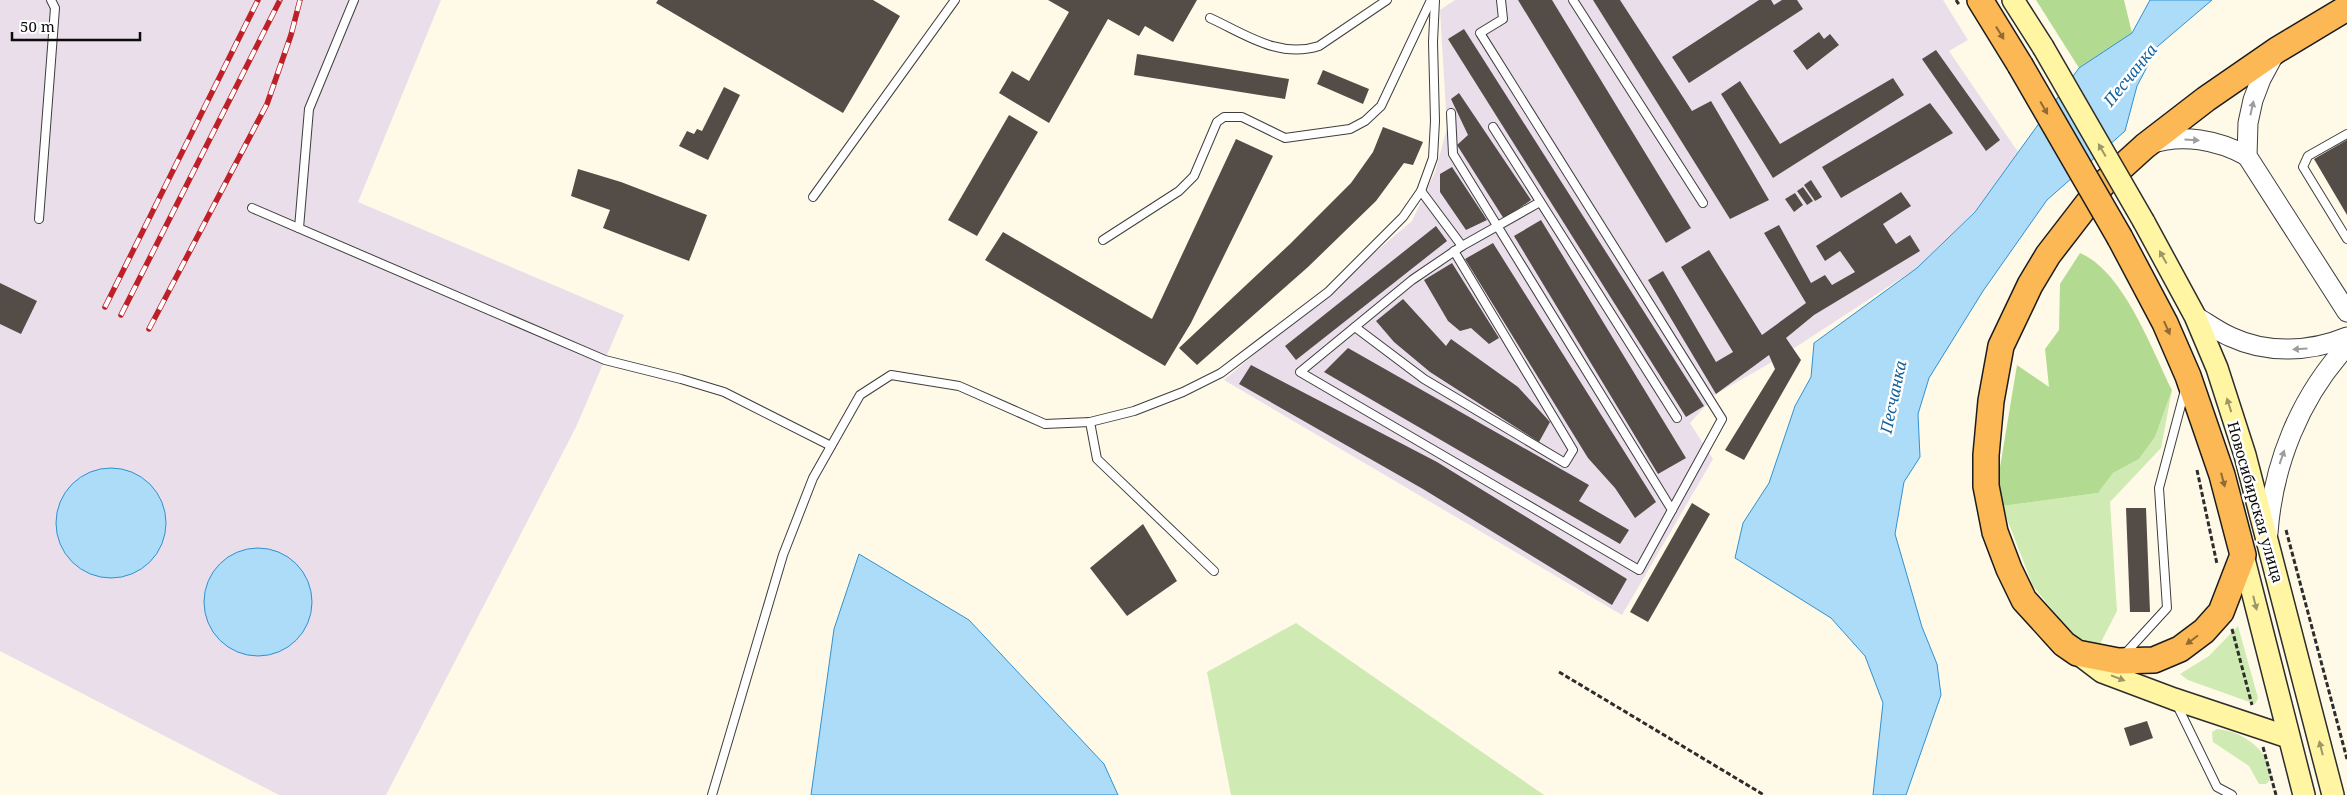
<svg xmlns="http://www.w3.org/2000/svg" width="2347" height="795" viewBox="0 0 2347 795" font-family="'Noto Serif',serif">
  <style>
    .industrial { fill: #e9deea }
    .green { fill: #cfeab2 }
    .forest { fill: #b2db91 }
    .water { fill: #acdcf8; stroke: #3191d1 }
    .building { fill: #544c47 }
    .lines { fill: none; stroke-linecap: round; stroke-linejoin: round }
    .service-casing { stroke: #3e3e3e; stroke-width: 10 }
    .tertiary-casing { stroke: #3e3e3e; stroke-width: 21 }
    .secondary-casing { stroke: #2d2d2d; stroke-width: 24 }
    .trunk-casing { stroke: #1c1c1c; stroke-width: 28 }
    .path { stroke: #2d2d2d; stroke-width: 3; stroke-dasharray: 5 2.5; stroke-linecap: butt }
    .service { stroke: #fff; stroke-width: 8 }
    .tertiary { stroke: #fff; stroke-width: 19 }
    .secondary { stroke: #fff5a3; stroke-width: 21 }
    .trunk { stroke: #fbb854; stroke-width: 25 }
    .rail-casing { stroke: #be2028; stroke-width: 5.5 }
    .rail { stroke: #fff; stroke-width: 4; stroke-dasharray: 11; stroke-linecap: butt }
    .secondary-bridge-casing { stroke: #2d2d2d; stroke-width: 24; stroke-linecap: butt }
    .trunk-bridge-casing { stroke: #1c1c1c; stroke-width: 28; stroke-linecap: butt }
    .secondary-bridge { stroke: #fff5a3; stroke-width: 21 }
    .trunk-bridge { stroke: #fbb854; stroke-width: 25 }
    .oneway { fill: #8f6a33 }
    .oneway2 { fill: #9d9d9d }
    .oneway3 { fill: #9d9766 }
    .labels { text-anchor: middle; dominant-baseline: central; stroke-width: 5; stroke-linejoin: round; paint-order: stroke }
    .street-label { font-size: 15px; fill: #0b0b0b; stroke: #fff }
    .water-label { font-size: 16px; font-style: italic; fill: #12629f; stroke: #fff }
  </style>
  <rect width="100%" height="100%" fill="#fffae8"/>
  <g class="industrial">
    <path d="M0,0H441L358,202L624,315L576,427L386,795H279L0,651Z"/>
    <path d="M1455,0H1943L1968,40L1949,51L2018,152L1975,211L1917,268L1779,358L1716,394L1690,423L1713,459L1622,615L1224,380L1412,221L1435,172L1447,128L1440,10Z"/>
  </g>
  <g class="green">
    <path d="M2172,390L2161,448L2110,502L2117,611L2100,644L2077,640L2033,586L2002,506L2098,493L2113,473L2139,459L2155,437Z"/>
    <path d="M1296,623L1544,795H1231L1207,672Z"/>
    <path d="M2238,626L2258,698L2255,704L2188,680L2180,674L2209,656Z"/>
    <path d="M2217,729C2243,731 2271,751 2271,779L2266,784H2259L2249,766L2213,742L2212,732Z"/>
  </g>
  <g class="forest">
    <path d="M2036,0H2124L2132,33L2079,68Z"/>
    <path d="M2080,253C2124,272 2151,348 2172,390L2155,437L2139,459L2113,473L2098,493L2002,506L1998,479L2017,365L2049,387L2045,349L2059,330L2060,284Z"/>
  </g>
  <g class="water">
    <path d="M2150,0H2212L2158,46L2137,86L2125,131L2047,200L1983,291L1929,378L1918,414L1920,457L1904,482L1895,534L1922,627L1937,664L1941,695L1906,795H1873L1883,703L1865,656L1831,618L1735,558L1743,523L1769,483L1795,406L1811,377L1814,343L1917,268L1975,212L2079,68L2132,33Z"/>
    <circle cx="111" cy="523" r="55"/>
    <circle cx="258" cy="602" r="54"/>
    <path d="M859,554L969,620L1104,764L1118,795H811L834,629Z"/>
  </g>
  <g class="building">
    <path d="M658,0H873L900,16L843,113L656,3Z"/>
    <path d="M1048,0H1197L1173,42L1145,26L1139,36L1108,19L1049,123L999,93L1012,71L1029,81L1069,12Z"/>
    <path d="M1518,0H1552L1691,228L1666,243Z"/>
    <path d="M1593,0H1620L1692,111L1711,101L1769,200L1730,219Z"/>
    <path d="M1759,0H1771L1774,5L1782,0H1797L1803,9L1689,83L1672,57Z"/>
    <path d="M1464,29L1704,406L1686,417L1448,39Z"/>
    <path d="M1819,32L1824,39L1830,34L1839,45L1807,70L1793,51Z"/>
    <path d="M1936,50L2000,140L1986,151L1922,59Z"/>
    <path d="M1137,54L1289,79L1285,99L1134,75Z"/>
    <path d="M1323,70L1369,89L1363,104L1317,84Z"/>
    <path d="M1893,78L1904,95L1773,178L1721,94L1740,81L1780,144Z"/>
    <path d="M724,87L740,95L708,160L679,146L687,131L694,134L697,129L702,131Z"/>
    <path d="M1459,93L1531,200L1504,219L1457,145L1468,135L1451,99Z"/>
    <path d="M1930,103L1953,133L1841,198L1822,167Z"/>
    <path d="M1009,115L1038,132L977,236L948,220Z"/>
    <path d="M1383,127L1423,142L1413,165L1404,163L1376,201L1308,267L1197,365L1179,348L1290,244L1351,183L1373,152Z"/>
    <path d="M1236,139L1273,156L1191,323L1165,366L985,260L1003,232L1152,319Z"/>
    <path d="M2347,140V215L2314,159Z"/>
    <path d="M1452,167L1487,220L1466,230L1440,192V174Z"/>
    <path d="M578,169L621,182L707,215L689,261L603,228L610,210L571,196Z"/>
    <path d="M1811,180L1822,197L1815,201L1804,185Z"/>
    <path d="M1803,187L1813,201L1807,205L1797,191Z"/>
    <path d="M1901,192L1911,206L1883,224L1896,244L1910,235L1920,251L1814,315L1786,338L1801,360L1744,460L1725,450L1775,369L1769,355L1716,394L1648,280L1663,271L1716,362L1733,352L1681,267L1709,250L1762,335L1806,303L1764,233L1779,225L1811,283L1825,275L1832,285L1855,272L1840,251L1825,261L1816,246Z"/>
    <path d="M1795,193L1803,205L1794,212L1785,199Z"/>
    <path d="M1541,220L1686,458L1658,474L1514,236Z"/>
    <path d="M1436,226L1447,241L1296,360L1285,346Z"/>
    <path d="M1493,243L1656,502L1635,518L1615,488L1588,458L1465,259Z"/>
    <path d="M1452,263L1499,338L1489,344L1471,328L1460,331L1448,321L1424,280Z"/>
    <path d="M0,283L37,301L21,334L0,324Z"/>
    <path d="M1403,299L1446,346L1451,339L1518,387L1550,422L1539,442L1430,372L1394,342L1376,321Z"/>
    <path d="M1348,348L1589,485L1579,501L1629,530L1620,544L1324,372Z"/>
    <path d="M1251,365L1437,462L1627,579L1612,605L1423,489L1239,384Z"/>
    <path d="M1692,503L1710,514L1648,622L1630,612Z"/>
    <path d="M2126,508H2146L2150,612H2130Z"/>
    <path d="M1143,524L1177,581L1127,616L1090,568Z"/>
    <path d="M2147,721L2153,738L2130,746L2124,728Z"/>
  </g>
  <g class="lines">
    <defs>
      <g id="service">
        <path d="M1501,0L1503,19L1480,33L1722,419L1639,570L1300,372L1412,280L1462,246L1540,202"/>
        <path d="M1573,0L1703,203"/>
        <path d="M1210,18C1245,34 1279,59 1319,46L1387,0"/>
        <path d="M1451,113L1453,154L1672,510"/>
        <path d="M1493,127L1677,418"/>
        <path d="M2347,134L2308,156L2303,167L2347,239"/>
        <path d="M1421,191L1462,246"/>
        <path d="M813,197L955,0"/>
        <path d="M252,208L605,360L681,379L724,392L831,446"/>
        <path d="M39,219L55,8L51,0"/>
        <path d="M299,228L309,109L354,0"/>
        <path d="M1103,240L1179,191L1194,176L1217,122L1224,117H1242L1285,138L1350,129L1365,121L1381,106L1431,0"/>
        <path d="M1355,327L1424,379L1565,463L1573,450L1454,251"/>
        <path d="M1090,422L1097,459L1214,571"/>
        <path d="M2123,656L2167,608L2159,488L2185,390"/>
        <path d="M2176,703L2217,787L2232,795"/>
        <path d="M712,795L783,555L813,478L860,395L891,375L959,386L1045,424L1090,422L1134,411L1183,392L1221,373L1328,292L1403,217L1421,191L1433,158L1435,121L1433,42L1435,0"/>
      </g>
      <g id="tertiary">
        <path d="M2275,53L2261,79L2253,100L2248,123L2247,156L2347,312"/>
        <path d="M2150,144C2182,133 2218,140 2247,156"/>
        <path d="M2195,316C2207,323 2219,332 2231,337C2267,354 2311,352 2347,337"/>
        <path d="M2268,533C2273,464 2300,397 2347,346"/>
      </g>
      <g id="secondary">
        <path d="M2013,0L2043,47"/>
        <path d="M2144,222L2195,316L2217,368L2245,455L2333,795"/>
        <path d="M2243,555L2304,795"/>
        <path d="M2077,653L2102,672L2174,699L2288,737"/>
      </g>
      <g id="trunk">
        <path d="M1980,0L2020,65"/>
        <path d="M2120,238L2165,323L2188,376L2222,475L2243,555L2221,612L2204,631L2180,649L2154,660L2118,661L2077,653L2064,644L2024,600L2009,569L1995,532L1986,486V455L1991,401L2001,346L2030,285L2048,255L2102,185L2145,146L2206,99L2277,50L2347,8"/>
      </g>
    </defs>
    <use href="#service" class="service-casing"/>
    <use href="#tertiary" class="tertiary-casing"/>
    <use href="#secondary" class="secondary-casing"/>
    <use href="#trunk" class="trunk-casing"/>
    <g class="path">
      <path d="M1956,0L1960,6"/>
      <path d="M2197,470L2217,564"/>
      <path d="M2286,530L2347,759"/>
      <path d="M2232,629L2252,705"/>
      <path d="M1559,672L1764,795"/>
      <path d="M2263,747L2276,795"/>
    </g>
    <use href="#service" class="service"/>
    <use href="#tertiary" class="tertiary"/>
    <use href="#secondary" class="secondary"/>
    <use href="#trunk" class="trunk"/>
    <defs>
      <g id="rail">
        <path d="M105,307L258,0"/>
        <path d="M121,315L280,0"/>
        <path d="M149,329L267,104L291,35L300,0"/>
      </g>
    </defs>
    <use href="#rail" class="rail-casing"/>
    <use href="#rail" class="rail"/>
    <defs>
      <path id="secondary-bridge" d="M2043,47L2144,222"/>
      <path id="trunk-bridge" d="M2020,65L2120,238"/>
    </defs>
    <use href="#secondary-bridge" class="secondary-bridge-casing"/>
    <use href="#trunk-bridge" class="trunk-bridge-casing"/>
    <use href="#secondary-bridge" class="secondary-bridge"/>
    <use href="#trunk-bridge" class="trunk-bridge"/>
  </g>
  <defs><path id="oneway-solid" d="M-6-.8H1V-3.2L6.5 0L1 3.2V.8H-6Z" transform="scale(1.25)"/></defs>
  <g class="oneway">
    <use href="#oneway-solid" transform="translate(2000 33) rotate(58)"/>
    <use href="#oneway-solid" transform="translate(2044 108) rotate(60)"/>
    <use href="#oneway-solid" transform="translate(2167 328) rotate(66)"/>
    <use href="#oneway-solid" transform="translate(2223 480) rotate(75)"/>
    <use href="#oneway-solid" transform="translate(2192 640) rotate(143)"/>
  </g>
  <g class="oneway2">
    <use href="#oneway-solid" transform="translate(2252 108) rotate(-77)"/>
    <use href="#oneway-solid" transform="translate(2192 140) rotate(3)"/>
    <use href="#oneway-solid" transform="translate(2300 349) rotate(177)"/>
    <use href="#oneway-solid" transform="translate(2282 457) rotate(-71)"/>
  </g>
  <g class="oneway3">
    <use href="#oneway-solid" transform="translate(2102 150) rotate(-120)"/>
    <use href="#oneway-solid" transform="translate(2163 257) rotate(-119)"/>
    <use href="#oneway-solid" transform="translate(2229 405) rotate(-108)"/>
    <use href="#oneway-solid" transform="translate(2255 603) rotate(76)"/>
    <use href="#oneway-solid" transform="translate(2118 678) rotate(21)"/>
    <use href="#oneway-solid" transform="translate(2321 748) rotate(-104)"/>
  </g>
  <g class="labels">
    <g class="street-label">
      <text transform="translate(2256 502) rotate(74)">Новосибирская улица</text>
    </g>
    <g class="water-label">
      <text transform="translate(2130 75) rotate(-51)">Песчанка</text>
      <text transform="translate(1893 397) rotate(-78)">Песчанка</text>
    </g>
  </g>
  <path d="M12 32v8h128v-8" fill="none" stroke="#0b0b0b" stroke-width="2.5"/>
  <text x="20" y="32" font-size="15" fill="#0b0b0b" stroke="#ffffff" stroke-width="4" paint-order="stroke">50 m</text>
</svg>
